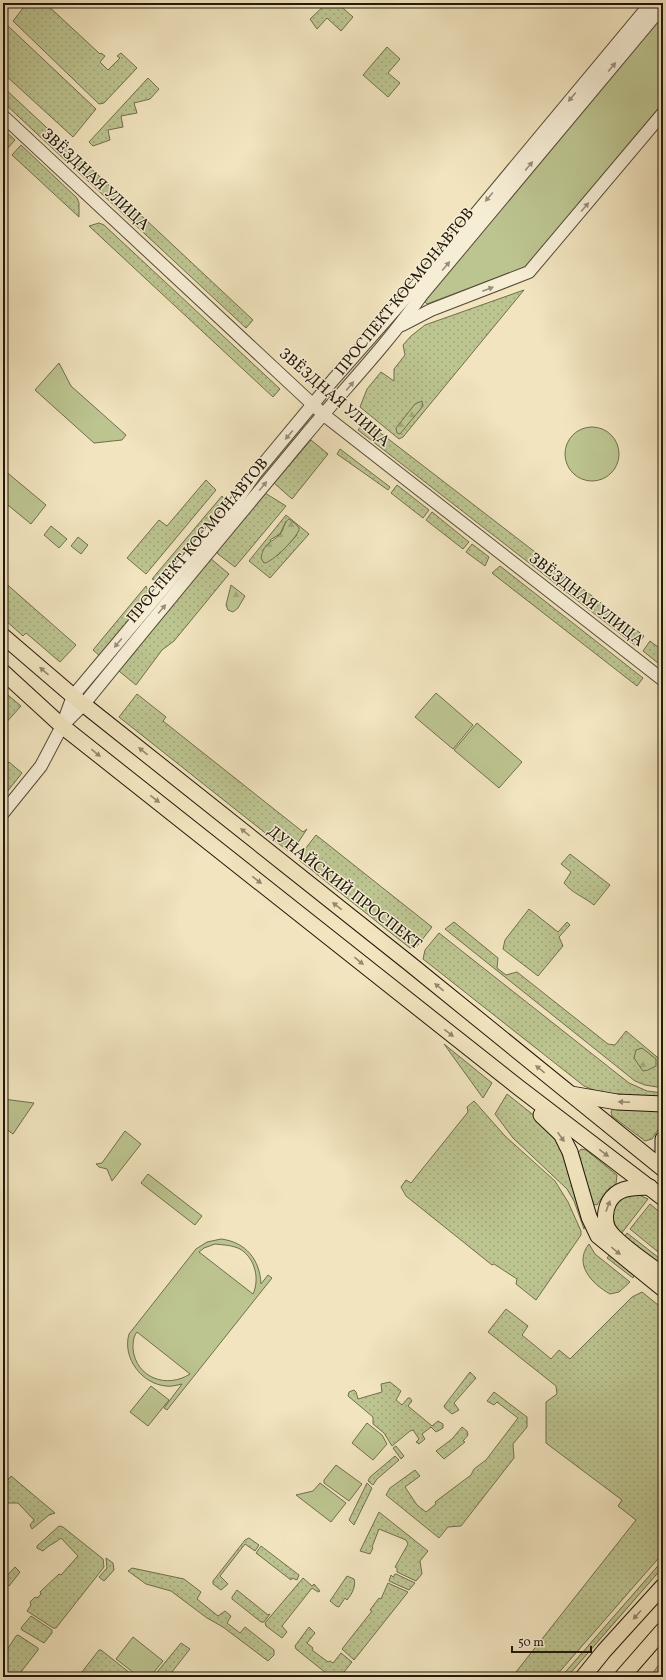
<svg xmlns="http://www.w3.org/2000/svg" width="666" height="1680" viewBox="0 0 666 1680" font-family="Vollkorn,serif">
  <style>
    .grass { fill: url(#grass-dots); stroke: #706e4e; fill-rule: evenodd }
    .forest { fill: url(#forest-firs); stroke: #706e4e }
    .park { fill: #bcc490; stroke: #706e4e; fill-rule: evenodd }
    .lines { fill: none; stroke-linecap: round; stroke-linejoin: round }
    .minor-casing { stroke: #564b38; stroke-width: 14 }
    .major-casing { stroke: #23180b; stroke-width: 17 }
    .minor { stroke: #f6edd5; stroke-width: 12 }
    .major { stroke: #f1e4be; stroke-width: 15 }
    .oneway { fill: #978d7a }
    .oneway2 { fill: #94886d }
    .labels { text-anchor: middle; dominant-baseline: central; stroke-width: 3; stroke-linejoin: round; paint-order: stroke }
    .street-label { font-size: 16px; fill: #23180b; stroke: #f6edd5 }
  </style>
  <defs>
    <pattern id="grass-dots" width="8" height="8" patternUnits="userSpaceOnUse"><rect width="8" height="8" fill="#bcc490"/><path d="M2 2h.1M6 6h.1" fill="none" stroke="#a1a87b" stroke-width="1.8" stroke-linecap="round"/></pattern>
    <pattern id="forest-firs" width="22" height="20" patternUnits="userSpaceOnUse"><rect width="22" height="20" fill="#bcc490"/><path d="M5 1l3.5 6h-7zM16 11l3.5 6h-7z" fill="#a1a87b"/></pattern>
  </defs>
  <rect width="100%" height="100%" fill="#f1e4be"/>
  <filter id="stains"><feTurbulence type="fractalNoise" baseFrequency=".005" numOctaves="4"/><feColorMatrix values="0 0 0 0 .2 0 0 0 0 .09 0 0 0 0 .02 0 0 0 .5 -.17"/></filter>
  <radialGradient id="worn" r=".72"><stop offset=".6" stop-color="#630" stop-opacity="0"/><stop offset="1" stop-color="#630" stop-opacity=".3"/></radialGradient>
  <g class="grass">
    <path d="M27,3H45L100,54L101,53L105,56L100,62L108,70L120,58L117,56L121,53L137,68L104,103L99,104L13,21Z"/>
    <path d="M327,3H337L353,17L341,31L327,18L317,29L310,19Z"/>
    <path d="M8,26L96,109L73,137L3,73V31Z"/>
    <path d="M387,47L400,59L388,73L400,83L388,97L363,75Z"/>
    <path d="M148,78L159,89L150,99L134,103L137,113L121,116L123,127L108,130L110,140L93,146L89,142Z"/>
    <path d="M3,87L74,153L66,161L3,102Z"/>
    <path d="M3,129L15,140L6,150L3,148Z"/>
    <path d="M21,145L77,198L79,203V217L12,155Z"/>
    <path d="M82,160L253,320L246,328L74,168Z"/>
    <path d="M99,223L104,225L280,389L273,397L89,226Z"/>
    <path d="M524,290L403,437L399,439L360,407L367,389L381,372L394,381V369L405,355L403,345L411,336L425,325Z"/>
    <path d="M365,421L644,636L636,646L358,430Z"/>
    <path d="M311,440L328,454L292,499L274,483Z"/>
    <path d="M340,449L390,487L388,490L337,454Z"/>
    <path d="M206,480L216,490L146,574L127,558L159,520L167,526Z"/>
    <path d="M397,485L429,510L423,518L391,493Z"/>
    <path d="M265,493L286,506L235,567L218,554L217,551Z"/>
    <path d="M222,496L227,504L161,583L152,579Z"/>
    <path d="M432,512L469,542L463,549L426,520Z"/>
    <path d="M286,515L309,534L270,578L249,561ZM286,521L297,535L277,556L270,540L280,534Z"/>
    <path d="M472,544L489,557L485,566L466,552Z"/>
    <path d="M210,558L229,574L174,641L162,650L136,685L119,671Z"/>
    <path d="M500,566L643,678L637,686L492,573Z"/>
    <path d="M3,581L76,645L60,662L26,633L23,636L3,618Z"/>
    <path d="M146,586L150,595L100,656L93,650Z"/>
    <path d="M650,641L663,651V667L643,651Z"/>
    <path d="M3,691L21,706L3,726Z"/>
    <path d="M137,694L166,717L163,721L303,832L307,829L295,847L288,851L119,717Z"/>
    <path d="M9,762L22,773L3,797V768Z"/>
    <path d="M316,835L432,927L418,945L410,948L299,860L302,853Z"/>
    <path d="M570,854L610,885L594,905C584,897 572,893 564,883L571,872L561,864Z"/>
    <path d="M529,909L558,932L567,922L570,925L559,937L563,946L538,976L503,949L505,940Z"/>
    <path d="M454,922L498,958L497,968L506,975L517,972L608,1044L615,1045L626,1031L663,1062V1088L645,1085L635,1081L445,929Z"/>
    <path d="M439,933L629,1083L647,1091L663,1093V1098L603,1094L584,1086L423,959L425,950Z"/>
    <path d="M444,1044L492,1083L483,1098Z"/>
    <path d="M507,1094L551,1129L559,1138L585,1224L584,1229L574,1201L567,1189L513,1138L495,1114Z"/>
    <path d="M474,1101L505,1136L555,1181L568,1202L581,1231V1235L536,1300L516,1284L517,1279L494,1264L492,1265L406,1196L401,1187L406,1180L411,1183L468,1112L467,1107Z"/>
    <path d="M613,1108L663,1109V1122L652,1139L645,1141L612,1116L611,1112Z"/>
    <path d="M581,1149L586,1150L617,1175L616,1184L605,1193L597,1205L592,1204L578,1153Z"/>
    <path d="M627,1195H639L648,1199L621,1234C609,1219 609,1205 627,1195Z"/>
    <path d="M650,1204L663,1215V1256L630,1229Z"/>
    <path d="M627,1233L663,1261V1268L624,1237Z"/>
    <path d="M589,1244L595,1254L630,1282L619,1292L610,1294C592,1284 573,1264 589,1244Z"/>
    <path d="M610,1254L634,1275L633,1278L607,1258Z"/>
    <path d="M642,1292L663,1309V1553L555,1677H512L636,1520L618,1506L622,1500L546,1443V1402L557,1394L556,1386L488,1332L506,1309L528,1326L522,1335L551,1359L559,1350L570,1359L632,1297Z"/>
    <path d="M470,1372L476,1378L454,1403L459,1410L452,1414L445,1408L444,1406Z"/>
    <path d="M390,1382L401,1391L396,1400L402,1405L408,1398H410L412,1401L408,1406L432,1426L438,1421L443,1424V1428L436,1432L431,1427L422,1434L425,1439L419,1444L416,1442L419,1439L413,1430L410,1431L392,1446L384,1433L373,1424V1417L348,1396L349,1392L354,1390L356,1392L358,1399L382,1392L381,1384Z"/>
    <path d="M494,1392L527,1417V1427L513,1444L514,1458L461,1526L448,1527L439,1538L386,1495L390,1488L415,1470L420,1476L405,1487L417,1505L426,1512L436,1504L435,1502L471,1475L474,1469L486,1460L518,1418L497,1402L494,1405L487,1401Z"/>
    <path d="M462,1427L467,1431L468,1435L463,1441L465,1442L444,1459L436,1451L452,1439Z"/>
    <path d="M396,1446L404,1456L401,1459L393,1448Z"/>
    <path d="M395,1456L399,1460L377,1479L373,1485L368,1481L370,1477Z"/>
    <path d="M11,1476L55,1513L49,1515L32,1529L30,1525L34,1520L18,1503H6L3,1506V1486Z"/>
    <path d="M367,1483L372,1488L354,1525L349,1520Z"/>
    <path d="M379,1512L428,1551L420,1561L422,1574L416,1581L397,1572V1568L395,1567L408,1544L406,1540L379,1529L372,1547L373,1548L370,1554L360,1551Z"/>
    <path d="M59,1526L63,1527L103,1559L104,1567L56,1628H53L27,1611L31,1605L30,1602L35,1597L37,1598L41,1594L40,1592L59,1574L61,1575L78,1556L61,1538C54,1544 50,1544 43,1551L37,1548V1546Z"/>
    <path d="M249,1538L259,1545L255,1551L245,1544L220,1576L228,1584L221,1590L213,1584V1581L245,1540Z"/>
    <path d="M261,1546L299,1575L297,1580L292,1578L291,1580L256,1553Z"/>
    <path d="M106,1558L113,1563L114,1570L104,1581L99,1577L107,1568Z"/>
    <path d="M663,1560V1567L567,1677H561Z"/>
    <path d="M15,1567L20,1572L9,1586L3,1580Z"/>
    <path d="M132,1568L184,1579L201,1592L197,1599L218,1616L225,1611L231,1616L227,1623L240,1633L245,1627L274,1650V1655L268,1661L223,1627L207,1618L171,1591L146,1584L128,1571Z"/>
    <path d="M395,1574H396L415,1583L409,1590L389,1581L391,1575L393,1577Z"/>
    <path d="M347,1576L354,1579C356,1585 353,1593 347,1600L345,1598L339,1607L336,1606L330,1601Z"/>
    <path d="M303,1578L312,1586L314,1584L320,1591L318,1592L312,1588L282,1626L287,1632L282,1638L266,1626L265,1623Z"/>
    <path d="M388,1583L408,1592L354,1660L342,1649L372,1611L370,1610L379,1598L381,1599Z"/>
    <path d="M237,1590L268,1615L270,1614L264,1622H261L232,1599V1597Z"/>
    <path d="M31,1616L52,1630V1633L44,1643L22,1630L21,1628Z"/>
    <path d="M309,1627L315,1633L307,1643L313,1648L312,1650L328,1662L330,1661L333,1663L341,1653L352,1662L340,1677H331L296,1649L295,1646Z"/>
    <path d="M18,1635L38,1648V1650L17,1677H3V1656L16,1636Z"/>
    <path d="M181,1643L190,1649L168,1677H153Z"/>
    <path d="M99,1650H101L135,1677H78Z"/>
    <path d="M663,1659V1670L657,1677H650Z"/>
  </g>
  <g class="forest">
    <path d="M422,401L423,406L400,434L397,433L396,428L415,404Z"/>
    <path d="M289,519C292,522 297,524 299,528C301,534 271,564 264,563L261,558C264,541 273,543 281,533C284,529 284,522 289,519Z"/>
    <path d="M231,585L245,596L238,608L233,612L228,610L226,605Z"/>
    <path d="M642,1048L656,1059V1066L648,1070L643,1071L634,1058L636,1050Z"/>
  </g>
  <g class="park">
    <path d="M663,15V103L528,266L427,304L425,302L428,297Z"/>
    <path d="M59,363L71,386L126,435L122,440L94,443L35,390Z"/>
    <circle cx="592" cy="454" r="27"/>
    <path d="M4,470L46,505L31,524L3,501Z"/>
    <path d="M51,526L67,539L59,548L44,535Z"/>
    <path d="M78,537L88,545L81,554L71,546Z"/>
    <path d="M436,693L473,725L453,749L415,717Z"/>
    <path d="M477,723L522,762L499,788L454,750Z"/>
    <path d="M3,1099L34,1103L13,1134L3,1127Z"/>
    <path d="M125,1131L141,1144L112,1181L107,1169L99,1167L96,1164L102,1163Z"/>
    <path d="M148,1174L202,1216L195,1225L141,1183Z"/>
    <path d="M221,1239C246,1242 260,1260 261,1284L268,1275L272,1278L167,1410L164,1408L182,1384C177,1385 171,1387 166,1386C142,1384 122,1358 129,1334L196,1249L207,1242ZM215,1244C223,1245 232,1245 240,1249C255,1258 260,1279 253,1294L199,1252L204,1248ZM137,1332L190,1374C167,1389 136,1378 133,1349C133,1343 133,1337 137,1332Z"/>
    <path d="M151,1386L169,1400L148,1426L130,1412Z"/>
    <path d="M367,1423L382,1435L387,1444L373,1460L352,1443Z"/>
    <path d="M336,1465L362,1484L349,1501L324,1483V1480Z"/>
    <path d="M320,1483L346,1503L331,1522L296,1495L313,1491Z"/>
    <path d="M133,1637L163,1661L150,1677H139L116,1659Z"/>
  </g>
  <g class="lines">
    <defs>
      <g id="minor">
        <path d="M3,116L324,415L663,680"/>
        <path d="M402,325L431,310L529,272L663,113"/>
        <path d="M66,722L84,704C157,614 231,525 305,436C344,389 386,346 421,296L663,6"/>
        <path d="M3,813L41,766L62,726L73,696L235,503L255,474L333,380L414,288L651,3"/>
      </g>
      <g id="major">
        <path d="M3,636L73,696L409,963L663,1169"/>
        <path d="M3,672L62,726L518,1087L663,1198"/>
        <path d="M571,1094L617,1102L663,1104"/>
        <path d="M541,1115L561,1134L570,1152L589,1217L598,1236L663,1289"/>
        <path d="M663,1139V1157"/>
        <path d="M650,1187C634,1188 618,1186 609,1202C605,1210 604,1221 608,1229C616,1243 649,1264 663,1275"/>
        <path d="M583,1677L604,1651L663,1586"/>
        <path d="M622,1677L663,1630"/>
      </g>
    </defs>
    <use href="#minor" class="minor-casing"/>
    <use href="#major" class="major-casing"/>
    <use href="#minor" class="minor"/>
    <use href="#major" class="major"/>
  </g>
  <defs><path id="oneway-solid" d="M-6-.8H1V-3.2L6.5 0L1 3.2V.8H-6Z"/></defs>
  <g class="oneway">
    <use href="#oneway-solid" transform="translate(612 67) rotate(-50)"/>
    <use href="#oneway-solid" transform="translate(572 97) rotate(130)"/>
    <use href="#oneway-solid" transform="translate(529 166) rotate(-50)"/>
    <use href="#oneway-solid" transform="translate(489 197) rotate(130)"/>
    <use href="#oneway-solid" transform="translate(585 207) rotate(-50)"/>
    <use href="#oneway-solid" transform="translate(446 266) rotate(-50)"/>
    <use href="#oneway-solid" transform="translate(488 289) rotate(-21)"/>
    <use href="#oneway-solid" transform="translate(350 386) rotate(-50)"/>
    <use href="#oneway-solid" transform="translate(289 435) rotate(130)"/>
    <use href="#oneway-solid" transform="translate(263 486) rotate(-50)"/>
    <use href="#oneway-solid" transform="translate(162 609) rotate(-50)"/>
    <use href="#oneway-solid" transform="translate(118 643) rotate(130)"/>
  </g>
  <g class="oneway2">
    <use href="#oneway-solid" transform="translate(44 671) rotate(-139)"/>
    <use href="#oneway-solid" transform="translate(143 751) rotate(-141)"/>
    <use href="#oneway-solid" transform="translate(96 753) rotate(39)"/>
    <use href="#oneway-solid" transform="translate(155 799) rotate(38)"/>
    <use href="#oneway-solid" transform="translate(245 832) rotate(-141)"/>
    <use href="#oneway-solid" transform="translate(257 880) rotate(38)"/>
    <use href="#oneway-solid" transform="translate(337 906) rotate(-142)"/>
    <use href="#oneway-solid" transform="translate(359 961) rotate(39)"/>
    <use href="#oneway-solid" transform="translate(439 987) rotate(-141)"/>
    <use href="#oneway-solid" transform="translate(449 1033) rotate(38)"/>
    <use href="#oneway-solid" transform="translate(540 1069) rotate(-141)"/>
    <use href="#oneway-solid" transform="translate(624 1102) rotate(-178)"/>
    <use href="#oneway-solid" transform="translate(561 1137) rotate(55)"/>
    <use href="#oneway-solid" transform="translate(604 1153) rotate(37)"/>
    <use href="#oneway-solid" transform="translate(608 1206) rotate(-70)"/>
    <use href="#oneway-solid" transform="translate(616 1251) rotate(39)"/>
    <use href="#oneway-solid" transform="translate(637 1615) rotate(132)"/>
  </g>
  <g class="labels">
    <g class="street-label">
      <text transform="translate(95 180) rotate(43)">ЗВЁЗДНАЯ УЛИЦА</text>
      <text transform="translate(405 292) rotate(-51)">ПРОСПЕКТ КОСМОНАВТОВ</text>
      <text transform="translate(334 398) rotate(41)">ЗВЁЗДНАЯ УЛИЦА</text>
      <text transform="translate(198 541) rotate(-50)">ПРОСПЕКТ КОСМОНАВТОВ</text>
      <text transform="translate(586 600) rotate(38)">ЗВЁЗДНАЯ УЛИЦА</text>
      <text transform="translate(344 888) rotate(38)">ДУНАЙСКИЙ ПРОСПЕКТ</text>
    </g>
  </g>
  <rect width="666" height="1680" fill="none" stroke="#f1e4be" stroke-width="16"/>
  <rect x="4" y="4" width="658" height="1672" fill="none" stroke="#23180b" stroke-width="2"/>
  <rect x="8" y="8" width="650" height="1664" fill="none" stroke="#23180b"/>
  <path d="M512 1646v6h79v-6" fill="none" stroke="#23180b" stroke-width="2"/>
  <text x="518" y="1646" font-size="12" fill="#23180b" stroke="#f6edd5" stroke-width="3" paint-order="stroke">50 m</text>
  <rect width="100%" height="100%" filter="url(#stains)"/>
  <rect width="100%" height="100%" fill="url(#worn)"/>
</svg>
